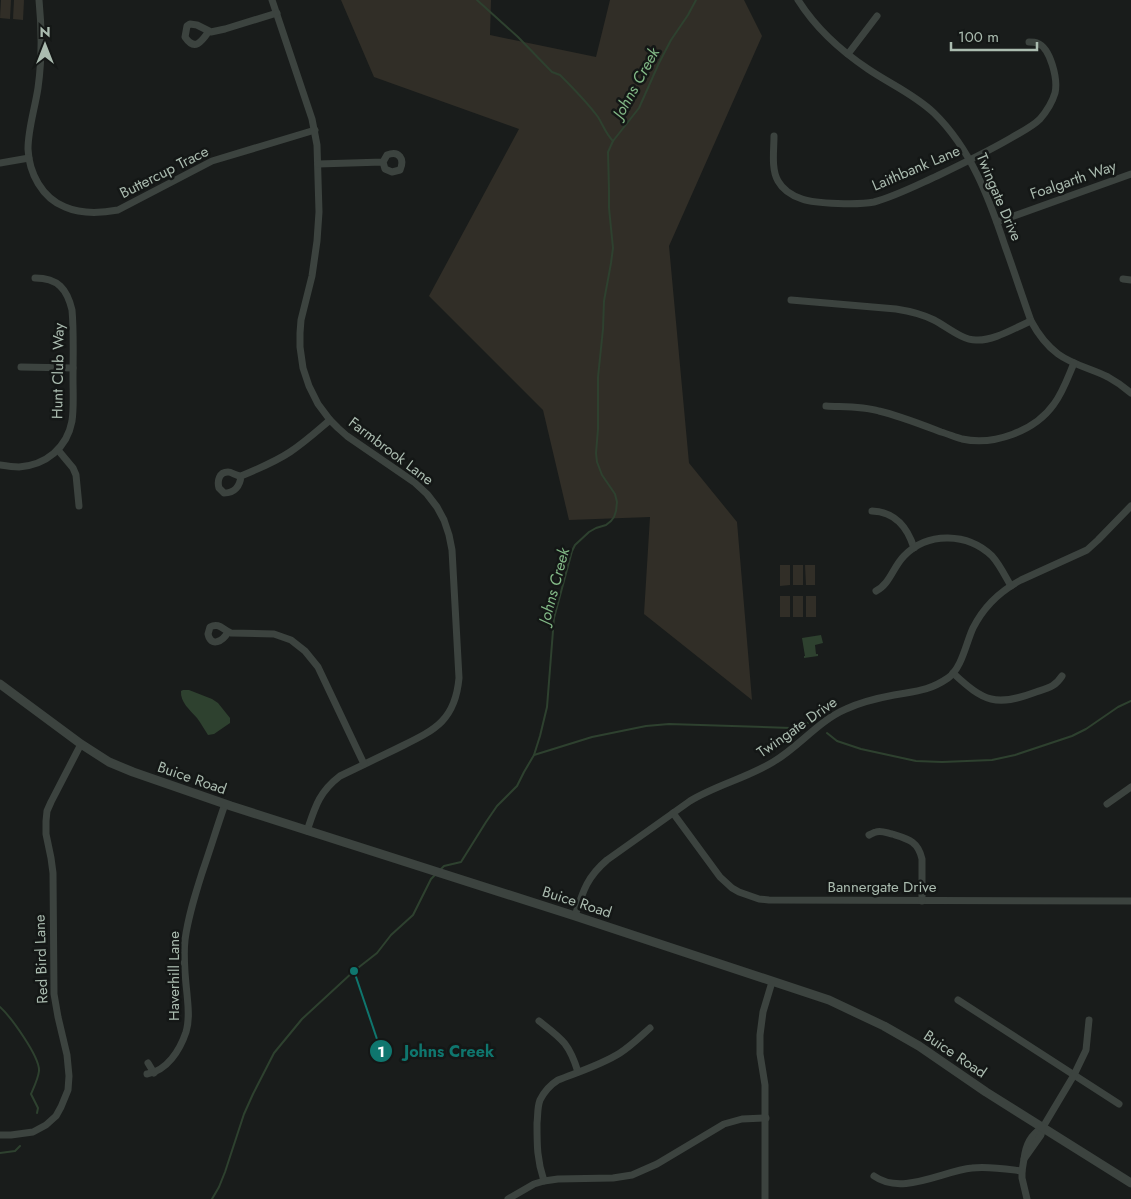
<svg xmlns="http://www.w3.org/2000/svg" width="1131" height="1199" viewBox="0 0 1131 1199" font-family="Jost,sans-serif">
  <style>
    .green { fill: #312e27 }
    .water { fill: #2e412f }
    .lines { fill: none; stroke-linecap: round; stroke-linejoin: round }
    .stream { stroke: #2e412f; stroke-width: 2 }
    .minor { stroke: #3c433f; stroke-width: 7 }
    .tertiary { stroke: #3c433f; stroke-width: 9 }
    .labels { text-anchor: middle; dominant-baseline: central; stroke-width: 5; stroke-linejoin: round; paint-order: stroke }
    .street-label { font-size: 15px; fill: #abbcb0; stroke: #141716 }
    .water-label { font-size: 16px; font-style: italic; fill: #82b886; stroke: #141716 }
    .leader { fill: none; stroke: #0f766e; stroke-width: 2 }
    .callout-dot { fill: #0f766e; stroke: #141716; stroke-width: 2 }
    .mark-label { font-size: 15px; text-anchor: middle; font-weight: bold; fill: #fff }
    .callout-label { font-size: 16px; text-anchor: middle; font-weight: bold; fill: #0f766e; stroke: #141716; stroke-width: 5; stroke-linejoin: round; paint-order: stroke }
  </style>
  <rect width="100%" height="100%" fill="#191c1b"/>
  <g class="green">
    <path d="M1,0H11L10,19L0,18Z"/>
    <path d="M14,0H24L23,20L13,19Z"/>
    <path d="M341,0H491L490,35L596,57L610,0H744L762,36L669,246L689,463L737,522L752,700L644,614L650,517L569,520L543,410L429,296L519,129L374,77Z"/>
    <path d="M780,565H790V585L780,586Z"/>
    <rect x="793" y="565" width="10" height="20"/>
    <path d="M805,565H815V585H806Z"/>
    <rect x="780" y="596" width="10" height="21"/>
    <rect x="793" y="596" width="10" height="21"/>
    <rect x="806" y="596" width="10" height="21"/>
  </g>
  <g class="water">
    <path d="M821,635L823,643L815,645L816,654H818V656L804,658V656H805L802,638Z"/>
    <path d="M183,690H189L212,699L218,703L230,718V723L214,734L208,735C204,729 201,723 197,718C190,710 180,702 181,691Z"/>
  </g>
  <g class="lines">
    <g class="stream">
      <path d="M477,0L518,37L552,72L560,75C573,88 587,102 598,117C603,125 606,134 613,141"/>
      <path d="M827,733L837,741L861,749L916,761L942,762L992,760L1015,755L1072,736L1086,729L1118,707L1131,701"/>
      <path d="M534,755L592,737L646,726L669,724L791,728L808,723"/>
      <path d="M441,869L444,866L461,862L486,822L497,806L517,786L524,772L534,755L540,736L547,707L554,618L572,551L575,545L589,532L596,528L606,525L611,521L614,517L616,511L617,502L615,494L602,475L597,462L596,453L598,429V377L603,329L604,301L611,263L613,248L609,208V190L608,152L613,141L639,108L659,63L671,40L688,15L696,0"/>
      <path d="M0,1007C11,1017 40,1057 39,1071C38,1079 34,1087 31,1094L38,1108L37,1113"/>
      <path d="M0,1153L15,1151L20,1146"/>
      <path d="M212,1199L219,1187L225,1172L244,1114L253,1094L274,1053L302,1019L354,971L377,953L391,935L413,915L431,879L436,874"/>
    </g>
    <g class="minor">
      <path d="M39,0C42,30 42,59 38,88C35,108 28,129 28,149C29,173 42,198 65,207C81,214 102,213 118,210L212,161L315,130"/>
      <path d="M272,0L312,119L317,145L319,212L317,241L312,276L301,320L300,333V347L303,368L309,386L318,404L330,420L338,428L347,436L414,482L427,494L437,507L444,520L449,535L452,550L459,678C455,723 432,731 396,749C377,758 359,767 340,776C319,792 315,807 307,831"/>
      <path d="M798,0C815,27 841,51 868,69C890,84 914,94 934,113C971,149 989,198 1005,246C1014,271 1022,296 1031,321C1038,334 1046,345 1058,354C1073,365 1092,369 1108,377C1117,382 1124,387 1131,393"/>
      <path d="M209,31C202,41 195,52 185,37L187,26L190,24L197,25L211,32L225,29L277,13"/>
      <path d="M848,54L877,16"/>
      <path d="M774,136C774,150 771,169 778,181C783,190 793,196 802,199C816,204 859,205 874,202C896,196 917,185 937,176C962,164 987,152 1011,138C1021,132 1032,127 1040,119C1046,112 1052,103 1055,93C1058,80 1051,48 1037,43C1035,42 1032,42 1029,42"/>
      <path d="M0,163L29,158"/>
      <path d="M318,164L383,162L387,155C399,150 405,159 400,170L392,172L385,169L383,162"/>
      <path d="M997,222L1131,174"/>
      <path d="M1123,279L1131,280"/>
      <path d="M791,300L896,309C909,311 922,314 934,320C946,326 962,340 976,340C994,341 1014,328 1031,321"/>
      <path d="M21,367L73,368"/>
      <path d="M826,406C843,407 862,406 879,411C900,416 920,424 941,432C948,434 955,437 962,439C994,446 1035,431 1054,404C1063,392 1068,377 1074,363"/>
      <path d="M58,450L73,468L76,475L79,506"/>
      <path d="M0,465C6,466 13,467 19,467C46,465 67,448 72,421C74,407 73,392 73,379C73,356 74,333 72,310C67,289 58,278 35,278"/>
      <path d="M241,476C240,486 235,493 224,493L219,488C217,481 219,472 228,472C232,472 236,476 241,476C258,469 275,462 290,452C305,442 317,431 330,420"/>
      <path d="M872,511C895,512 907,526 914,548"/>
      <path d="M876,591C890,584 893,567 904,556C928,531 968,533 992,556C1000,565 1005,576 1011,586"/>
      <path d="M228,632C223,641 211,648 208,634L210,627C219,622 223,630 231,633L274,634L291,640L305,651L318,667L364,764"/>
      <path d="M953,673C984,702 996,707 1036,692C1048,688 1055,687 1062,676"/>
      <path d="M1107,804L1131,787"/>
      <path d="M673,813L720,877L732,888L739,892L759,899L769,900L1131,901"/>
      <path d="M869,835C869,835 875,832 876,832C881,830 887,833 892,834C908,839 918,841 922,859V901"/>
      <path d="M575,916C583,891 587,877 607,860L690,801C716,785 747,778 773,762C799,747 818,721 846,709C861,702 878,698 894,695C916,691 929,691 948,678C962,668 966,643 973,628C984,606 1000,591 1021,580L1087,550L1098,540L1131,506"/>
      <path d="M958,1000L1119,1104"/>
      <path d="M539,1021C562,1039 569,1043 578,1072"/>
      <path d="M148,1063L154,1073"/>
      <path d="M147,1074C167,1071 180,1050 186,1032C190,1019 188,1006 187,994C185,976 183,958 185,940C188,917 195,895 202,873C210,850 217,827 225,804"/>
      <path d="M0,1135H11L33,1132L46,1125L56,1116L61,1107L68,1090L69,1076L67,1055L58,1017L54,994L53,873L51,858L46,834V821L47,811L51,802L81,744"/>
      <path d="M1024,1159C1026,1144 1030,1136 1043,1127"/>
      <path d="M874,1176C902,1196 942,1171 972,1168C988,1166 1006,1169 1022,1171"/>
      <path d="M544,1181C537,1160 537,1146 537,1123C538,1116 537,1108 540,1100C544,1092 550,1085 558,1080C578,1072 601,1065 620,1053C631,1046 640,1037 650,1028"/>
      <path d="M508,1199L534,1184L544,1181L558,1179L613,1178L632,1175L657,1164L724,1124L742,1119L766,1118"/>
      <path d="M765,1199V1085L760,1054V1035L763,1012L772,982"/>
      <path d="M1027,1199L1022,1178V1171L1024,1159L1041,1135L1043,1127L1074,1075L1086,1050L1089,1020"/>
    </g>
    <path class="tertiary" d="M0,684L81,744L109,762L133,772L231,806L575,916L829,1000L884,1026L919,1046L986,1092L1131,1183"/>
  </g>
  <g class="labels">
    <g class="street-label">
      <text transform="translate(916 168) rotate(-23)">Laithbank Lane</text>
      <text transform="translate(164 172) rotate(-27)">Buttercup Trace</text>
      <text transform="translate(1073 180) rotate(-19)">Foalgarth Way</text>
      <text transform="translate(999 197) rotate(67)">Twingate Drive</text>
      <text transform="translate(58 371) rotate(-89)">Hunt Club Way</text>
      <text transform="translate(391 451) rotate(37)">Farmbrook Lane</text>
      <text transform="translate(797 727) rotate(-35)">Twingate Drive</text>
      <text transform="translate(192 778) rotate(19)">Buice Road</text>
      <text x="882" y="887">Bannergate Drive</text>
      <text transform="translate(577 902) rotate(18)">Buice Road</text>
      <text transform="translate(41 959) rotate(-92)">Red Bird Lane</text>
      <text transform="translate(174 976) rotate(-90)">Haverhill Lane</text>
      <text transform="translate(955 1054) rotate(34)">Buice Road</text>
    </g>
    <g class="water-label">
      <text transform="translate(636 83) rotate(-61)">Johns Creek</text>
      <text transform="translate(554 586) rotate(-75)">Johns Creek</text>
    </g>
  </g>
  <path class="leader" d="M354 971L381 1051"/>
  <g class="callout-dot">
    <circle cx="354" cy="971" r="5"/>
    <circle cx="381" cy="1051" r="12"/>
  </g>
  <g class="mark-label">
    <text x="381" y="1057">1</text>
  </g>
  <g class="callout-label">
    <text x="449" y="1057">Johns Creek</text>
  </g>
  <g transform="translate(45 45)" stroke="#141716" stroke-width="4" paint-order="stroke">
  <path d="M0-4L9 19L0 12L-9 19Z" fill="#abbcb0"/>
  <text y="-8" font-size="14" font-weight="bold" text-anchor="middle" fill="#abbcb0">N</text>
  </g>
  <path d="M951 42v8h86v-8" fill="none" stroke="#abbcb0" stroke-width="2.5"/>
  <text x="958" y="42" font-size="15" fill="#abbcb0" stroke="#141716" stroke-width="4" paint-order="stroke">100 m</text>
</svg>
